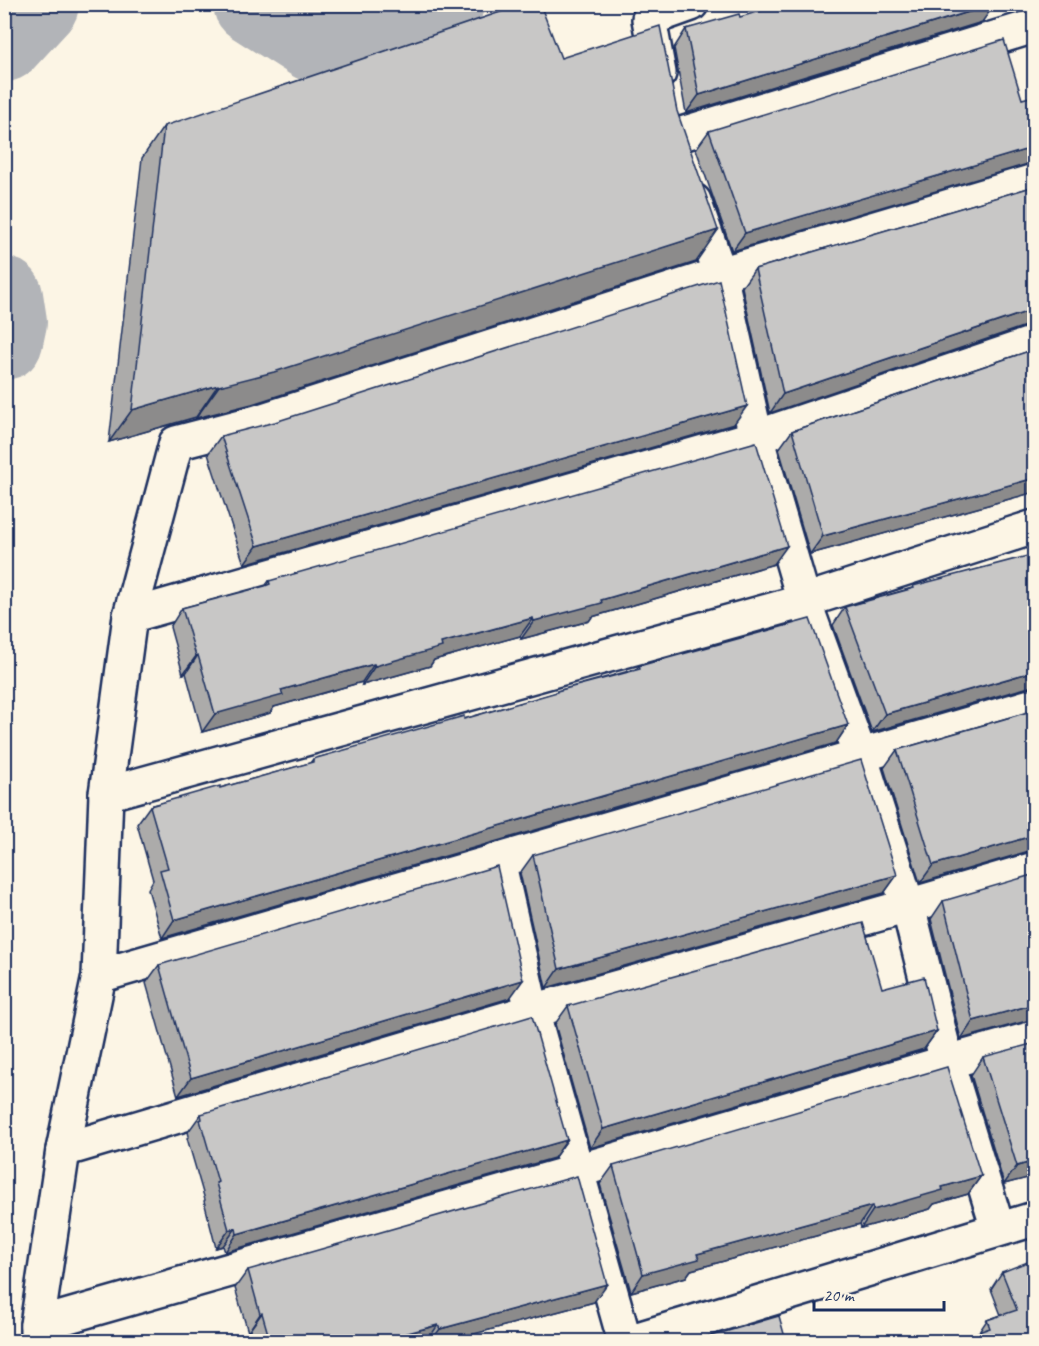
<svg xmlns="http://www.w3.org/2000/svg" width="1039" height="1346" viewBox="0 0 1039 1346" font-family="Caveat,sans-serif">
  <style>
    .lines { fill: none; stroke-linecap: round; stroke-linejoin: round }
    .river { stroke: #b2b4b8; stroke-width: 78 }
    .street-casing { stroke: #1b2f5e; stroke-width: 38 }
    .street { stroke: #fcf5e5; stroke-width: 33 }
    .wall { fill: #acabaa; stroke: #1b2f5e; stroke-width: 1.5 }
    .shaded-wall { fill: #8c8b8b; stroke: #1b2f5e; stroke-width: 1.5 }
    .building { fill: #c8c7c6; stroke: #1b2f5e; stroke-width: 1.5 }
  </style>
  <rect width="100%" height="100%" fill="#fcf5e5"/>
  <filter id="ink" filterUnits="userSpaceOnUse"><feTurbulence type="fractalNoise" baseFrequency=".0167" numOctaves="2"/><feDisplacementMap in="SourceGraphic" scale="12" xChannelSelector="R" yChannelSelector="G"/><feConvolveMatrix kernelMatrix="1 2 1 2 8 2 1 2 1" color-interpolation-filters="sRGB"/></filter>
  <g filter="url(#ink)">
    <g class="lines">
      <g class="river">
        <path d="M252,4L313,43L445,4"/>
        <path d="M4,43L40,4"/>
        <path d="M4,296L8,322L4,341"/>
      </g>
      <defs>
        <g id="street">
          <path d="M659,73L649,19L691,4"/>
          <path d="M672,137L1034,26"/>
          <path d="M694,201L720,274L756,437L804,601L860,755L908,906L947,1062L998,1229"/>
          <path d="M130,616L756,437L1034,343"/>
          <path d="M106,794L804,601L1034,527"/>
          <path d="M498,860L532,1011L625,1342"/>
          <path d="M99,976L1034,705"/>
          <path d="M63,1150L532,1011L908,906L1034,869"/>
          <path d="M37,1325L577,1171L947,1062L1034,1038"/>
          <path d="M37,1342V1325L63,1150L99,976L106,794L130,616L176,443L257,422L720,274L1034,181"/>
          <path d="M628,1342L1034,1219"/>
        </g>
      </defs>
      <use href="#street" class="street-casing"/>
      <use href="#street" class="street"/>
    </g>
    <g class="wall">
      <path d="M740,17L982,22L686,113L674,48L686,29Z"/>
      <path d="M561,58L696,262L252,404L196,418V417L109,442L142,158L164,126Z"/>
      <path d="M1022,99L1035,112V158L1031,163L732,251L696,149L709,131Z"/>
      <path d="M1035,186V325H1028L770,413L742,287L755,269Z"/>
      <path d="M1035,349V492L810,554L779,449L792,431Z"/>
      <path d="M734,424L244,564L208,454L221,436Z"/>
      <path d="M774,564L592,617L589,621L521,639L520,636L434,660L430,666L362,685V682L274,707L270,713L202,732L186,673L183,674L170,627L182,608L266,585L269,581Z"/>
      <path d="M913,586L1029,687L872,732L833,625L845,607L912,588Z"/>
      <path d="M639,666L848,725L836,743L162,938L148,889L153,880L137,824L150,806L220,788L310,763L313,759L464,719L555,693L557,691L636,669Z"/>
      <path d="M1035,710V851H1029L920,883L884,768L897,750Z"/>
      <path d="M533,855L897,875L884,893L546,988L520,873Z"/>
      <path d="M943,901L1030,1020L961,1039L931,919Z"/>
      <path d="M159,965L510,998L178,1096L146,983Z"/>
      <path d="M882,988L937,1031L924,1049L590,1148L555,1024L568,1006Z"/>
      <path d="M983,1057L1035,1176L1004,1184L971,1075Z"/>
      <path d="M201,1114L567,1140L554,1158L225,1252L223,1246L216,1248L204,1201L205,1200L187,1138L189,1136L188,1132Z"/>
      <path d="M613,1166L981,1176L968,1194L934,1204L930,1209L861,1228L860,1224L691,1270L686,1277L631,1292L600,1184Z"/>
      <path d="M248,1270L594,1302L448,1341H252L249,1331L248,1332L235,1288Z"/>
      <path d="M1002,1272L1035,1341L979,1332L987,1320L1001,1315L991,1289Z"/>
    </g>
    <g class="shaded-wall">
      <path d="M995,4L982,22L686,113L699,95Z"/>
      <path d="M1035,147V158L1031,163L732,251L745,233Z"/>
      <path d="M718,230L696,262L252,404L196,418L219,386Z"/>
      <path d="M1035,309V325H1028L770,413L783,394Z"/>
      <path d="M218,385L196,417L109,442L132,410Z"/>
      <path d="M747,406L734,424L244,564L257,546Z"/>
      <path d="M1035,478V492L810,554L823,536Z"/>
      <path d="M787,546L774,564L592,617L589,621L521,639L534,621L601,600Z"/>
      <path d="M533,618L520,636L434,660L430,666L362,685L375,666L441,643Z"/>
      <path d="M198,655L186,673L183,674L196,656Z"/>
      <path d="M374,664L362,682L274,707L270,713L202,732L215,714L281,690Z"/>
      <path d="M1035,671V687H1029L872,732L885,714Z"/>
      <path d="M848,725L836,743L162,938L174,920Z"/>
      <path d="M1035,835V851H1029L920,883L933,865Z"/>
      <path d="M897,875L884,893L546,988L559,969Z"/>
      <path d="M523,980L510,998L178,1096L191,1078Z"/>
      <path d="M1035,1004V1020H1030L961,1039L973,1021Z"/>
      <path d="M937,1031L924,1049L590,1148L603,1129Z"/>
      <path d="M567,1140L554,1158L225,1252L237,1234Z"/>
      <path d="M1035,1161V1176L1004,1184L1017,1166Z"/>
      <path d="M981,1176L968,1194L934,1204L930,1209L861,1228L873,1210L942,1187Z"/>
      <path d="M872,1206L860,1224L691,1270L686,1277L631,1292L643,1274L697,1254Z"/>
      <path d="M236,1228L223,1246L216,1248L229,1230Z"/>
      <path d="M607,1284L594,1302L448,1341H431L440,1329Z"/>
      <path d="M262,1313L249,1331L248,1332L260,1314Z"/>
      <path d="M438,1325L427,1341H378Z"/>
    </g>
    <g class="building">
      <path d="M524,4H540L561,58L660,26L677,111L718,230L274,372L219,386L218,385L132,410L164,126Z"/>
      <path d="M783,4H994L699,95L686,29L739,14L740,17Z"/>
      <path d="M1004,40L1022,99L1030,97L1035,112V147L745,233L709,131Z"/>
      <path d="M1035,186V309L783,394L755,269Z"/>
      <path d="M719,280L747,406L257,546L221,436L275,422Z"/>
      <path d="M1035,349V478L823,536L792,431Z"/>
      <path d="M756,442L787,546L601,600L602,603L534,621L533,618L441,643L442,647L375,666L374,664L281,690L283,695L215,714L198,655L196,656L182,608L265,586L270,584L269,581Z"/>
      <path d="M1035,554V671L885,714L845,607L914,588L913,586Z"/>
      <path d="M810,619L848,725L174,920L160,870L168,868L150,806L220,786V788L313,762V759L464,716V719L557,692V691L640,669L639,666Z"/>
      <path d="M1035,710V835L933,865L897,750Z"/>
      <path d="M861,760L897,875L559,969L533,855Z"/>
      <path d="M497,866L523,980L191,1078L159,965Z"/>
      <path d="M1035,874V1004L973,1021L943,901Z"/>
      <path d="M863,923L882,988L924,977L937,1031L603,1129L568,1006Z"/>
      <path d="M532,1016L567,1140L237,1234L236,1228L229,1230L216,1183L218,1182L200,1120L202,1119L201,1114Z"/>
      <path d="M1035,1043V1161L1017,1166L983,1057Z"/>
      <path d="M947,1067L981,1176L942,1187L943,1190L873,1210L872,1206L697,1254L699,1259L643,1274L613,1166Z"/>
      <path d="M577,1176L607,1284L440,1329L438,1325L378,1341H270L262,1313L260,1314L248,1270Z"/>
      <path d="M1035,1259V1341H953L990,1328L987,1320L1017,1310L1002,1272Z"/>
      <path d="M779,1316L786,1341H694Z"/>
    </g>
  </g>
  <rect width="1039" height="1346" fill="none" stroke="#fcf5e5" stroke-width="24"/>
  <rect x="12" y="12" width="1015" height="1322" fill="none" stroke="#1b2f5e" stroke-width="2" filter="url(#ink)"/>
  <path d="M814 1301v9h130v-9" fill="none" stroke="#1b2f5e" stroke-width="3"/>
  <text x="823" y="1301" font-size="18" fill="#1b2f5e" stroke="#fcf5e5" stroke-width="4.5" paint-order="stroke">20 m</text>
</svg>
